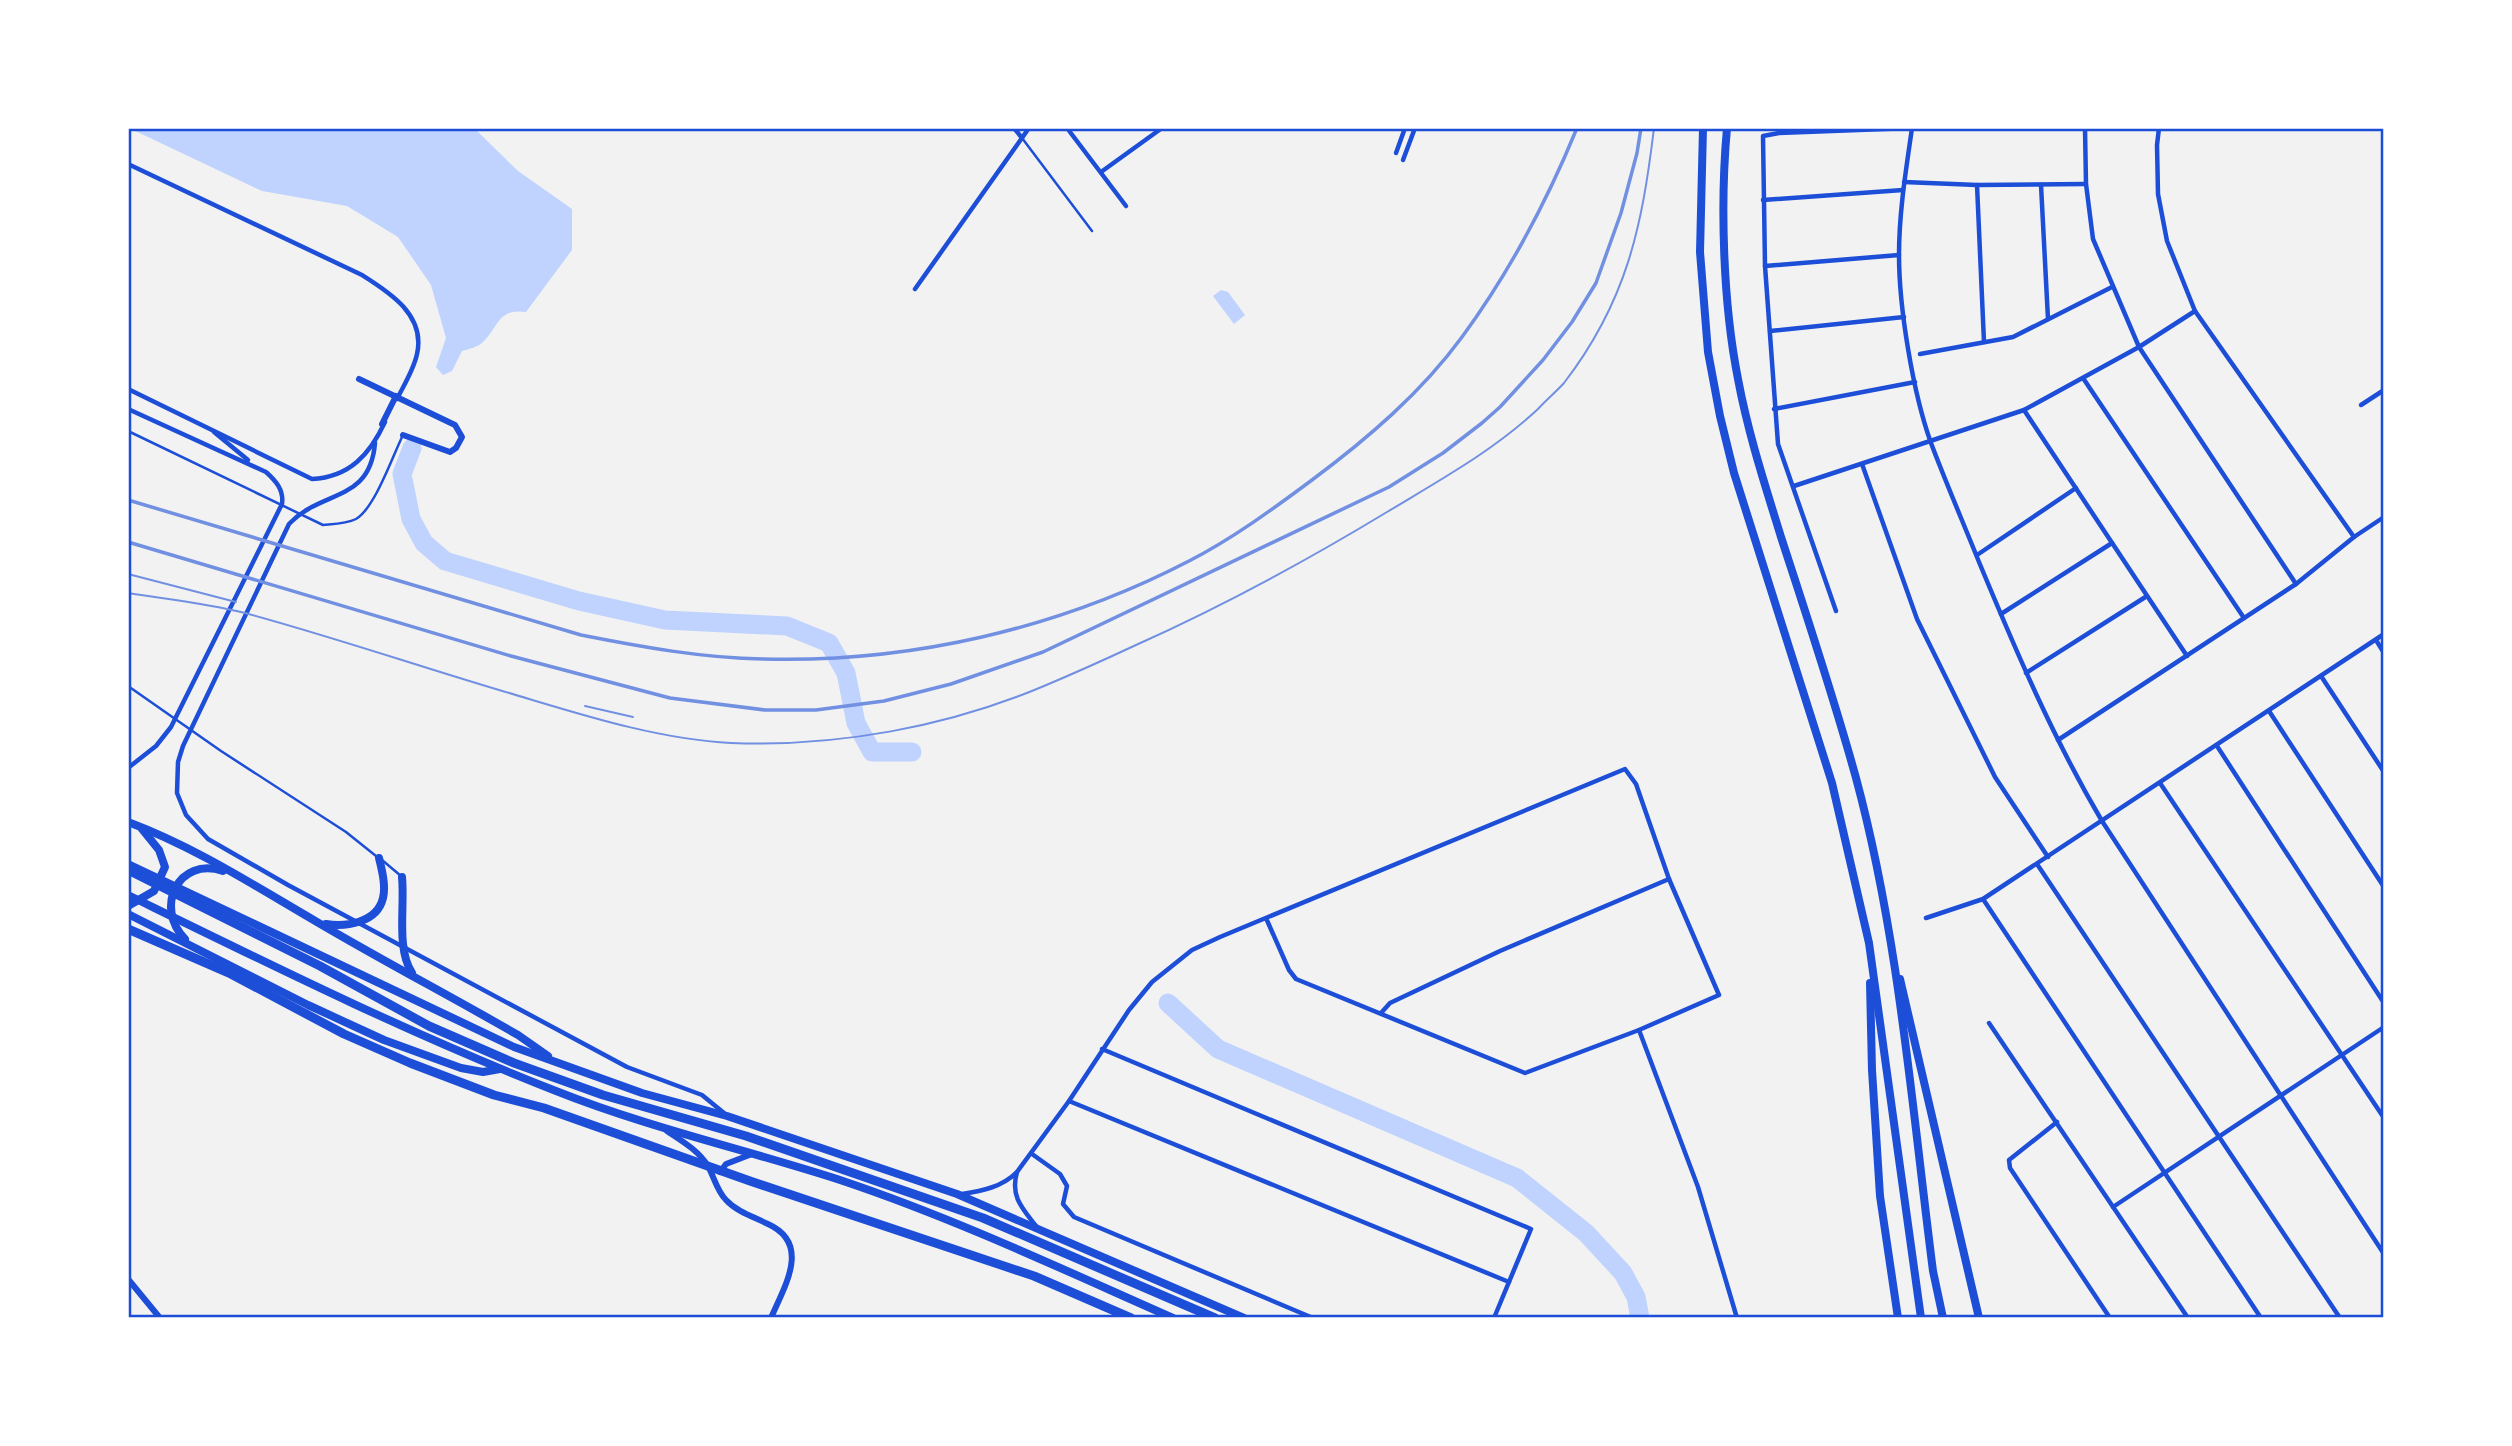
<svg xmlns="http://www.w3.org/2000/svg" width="2512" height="1446" viewBox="0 0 2512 1446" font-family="Cabin,sans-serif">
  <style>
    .water { fill: #bfd3fe }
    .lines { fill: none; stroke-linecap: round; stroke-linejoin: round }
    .river { stroke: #bfd3fe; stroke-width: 19 }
    .service { stroke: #1d4ed8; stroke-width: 2.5 }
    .minor { stroke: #1d4ed8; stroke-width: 4.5 }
    .tertiary { stroke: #1d4ed8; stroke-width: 6 }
    .trunk { stroke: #1d4ed8; stroke-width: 8 }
    .motorway { stroke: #1d4ed8; stroke-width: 9 }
    .tram { stroke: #7290e2; stroke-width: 2 }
    .rail { stroke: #7290e2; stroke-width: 3.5 }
    .neatline { fill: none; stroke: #1d4ed8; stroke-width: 2.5 }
  </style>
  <rect width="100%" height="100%" fill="#f2f2f2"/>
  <g class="water">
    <path d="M129,128H474L518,171L572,209V250L526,312C498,308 499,326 483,342C478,347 469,349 462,351L452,371L443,375L436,367L446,338L431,285L398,237L347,206L262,191Z"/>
    <path d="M1221,290L1228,292L1245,315L1234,324L1213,296Z"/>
  </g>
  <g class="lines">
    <g class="river">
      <path d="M412,448L402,474L411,519L424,543L445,561L579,601L665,620L787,626L829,643L846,673L856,723L872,752H912"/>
      <path d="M1168,1003L1218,1049L1517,1178L1586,1233L1623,1273L1636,1297L1640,1318"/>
    </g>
    <g class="service">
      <path d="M1022,138L1092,231"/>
      <path d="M128,431L323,525C334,524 346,524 356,519C375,508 393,455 403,435"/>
      <path d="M128,686L221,751L346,832L376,856"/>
      <path d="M382,860L401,876"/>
    </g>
    <g class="minor">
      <path d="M1014,128L1022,138"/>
      <path d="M1067,128L1126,206"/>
      <path d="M1912,128C1906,170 1899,212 1899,255C1899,308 1913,393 1931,443C1946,483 1963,522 1979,562C2016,651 2053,738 2102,821L2384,1254"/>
      <path d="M2085,128L2086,184L2093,239L2139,347L2296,584"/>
      <path d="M2159,128L2157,145L2158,194L2167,241L2195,311L2354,537"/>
      <path d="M1396,153L1405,128"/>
      <path d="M1403,160L1415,128"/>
      <path d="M128,164L362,275C389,292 426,315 417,354C414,369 404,385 397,399"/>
      <path d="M1101,172L1162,128"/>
      <path d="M1904,182L1977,185L2086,184"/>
      <path d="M1977,185L1984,342"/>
      <path d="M2041,185L2048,319"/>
      <path d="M1763,200L1903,190"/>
      <path d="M1765,266L1899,255"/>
      <path d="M915,289L1029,128"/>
      <path d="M1770,331L1904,317"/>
      <path d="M1920,354L2013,337L2112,287"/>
      <path d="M2083,378L2244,618"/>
      <path d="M128,389L312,479C350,477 370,454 385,422"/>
      <path d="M2361,405L2384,390"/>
      <path d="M128,409L266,472C276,481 284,490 282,504L171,727L156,746L128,768"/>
      <path d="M1774,409L1915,382"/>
      <path d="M2024,410L2187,656"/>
      <path d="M214,432L248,460"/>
      <path d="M375,443C370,503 322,489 289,524L183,746L178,762L177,793L186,815L208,839L288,885L627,1067L702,1095L724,1113"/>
      <path d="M1862,464L1917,619L1995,777L2048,857"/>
      <path d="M1794,486L2024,410L2139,347L2195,311"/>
      <path d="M1977,555L2076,488"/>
      <path d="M1836,611L1778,444L1765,266L1763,136L1779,133L1912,128"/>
      <path d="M2001,614L2112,543"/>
      <path d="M2376,640L2384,653"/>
      <path d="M2026,673L2147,596"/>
      <path d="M2321,676L2384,772"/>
      <path d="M2269,711L2384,887"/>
      <path d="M2058,740L2296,584L2354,537L2384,517"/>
      <path d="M2217,746L2384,1003"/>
      <path d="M2160,783L2384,1118"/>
      <path d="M2037,864L2340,1318"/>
      <path d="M1983,899L2261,1318"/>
      <path d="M1926,918L1983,899L2384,634"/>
      <path d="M1381,1013L1390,1003L1500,951L1669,879"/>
      <path d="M1989,1023L2188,1318"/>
      <path d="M1639,1030L1698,1187L1737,1318"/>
      <path d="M1102,1049L1531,1229L1494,1318"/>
      <path d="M1069,1101L1509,1282"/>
      <path d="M2057,1122L2009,1160L2010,1168L2110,1318"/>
      <path d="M1032,1154L1060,1174L1067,1186L1063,1204L1074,1217L1313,1318"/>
      <path d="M1017,1172C1010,1196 1022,1208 1036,1226"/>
      <path d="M962,1194C982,1191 1002,1187 1017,1172L1069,1101L1129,1010L1152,982L1192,950L1220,937L1625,769L1636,784L1669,879L1719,995L1639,1030L1525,1073L1296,979L1289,970L1266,918"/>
      <path d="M2113,1207L2384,1027"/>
    </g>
    <g class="tertiary">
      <path d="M359,379L455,425L462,437L456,448L450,452L403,435"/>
      <path d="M382,424L396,396"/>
      <path d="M667,1131C682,1141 698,1150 708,1166C714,1177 717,1191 726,1200C737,1212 754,1217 768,1224C812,1244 784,1287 771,1318"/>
      <path d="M720,1172L726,1164L752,1154"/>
      <path d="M128,1279L160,1318"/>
    </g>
    <g class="trunk">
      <path d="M1703,128L1700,252L1708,352L1720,416L1734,473L1832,783L1869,943L1921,1318"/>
      <path d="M1727,128C1720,205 1723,303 1738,379C1748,433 1765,485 1781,537C1807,617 1834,698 1856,778C1899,937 1912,1108 1933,1271L1943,1318"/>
      <path d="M128,822C195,847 255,886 317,922C383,961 452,997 518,1035L548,1056"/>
      <path d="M128,864L514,1047L642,1093L727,1116L957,1194L1244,1318"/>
      <path d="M402,877C405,907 396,948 412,973"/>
      <path d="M128,895C269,964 410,1034 556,1091C649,1128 748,1150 843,1181C956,1219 1064,1270 1173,1318"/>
      <path d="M128,906L154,891L165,867L159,850L142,829"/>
      <path d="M128,914L308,1005L384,1040L461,1068L483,1072L500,1069"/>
      <path d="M326,924C346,927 377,923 383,898C386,886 382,870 379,858"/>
      <path d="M185,939C154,908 178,856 223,871"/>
      <path d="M1900,979L1979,1318"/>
      <path d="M1870,983L1872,1070L1880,1196L1898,1318"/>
    </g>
    <g class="motorway">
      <path d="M128,870L320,966L429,1026L514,1063L603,1095L746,1136L983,1218L1215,1318"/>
      <path d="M128,929L229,973L344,1034L410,1063L494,1095L544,1108L750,1181L1034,1276L1131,1318"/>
    </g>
    <g class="tram">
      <path d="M128,574L236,602"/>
      <path d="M128,593C166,599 207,603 245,613C330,636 415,665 499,690C574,712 653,739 731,743C837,747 947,727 1044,686C1075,673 1106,659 1136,645C1223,606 1306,561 1387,512C1440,480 1493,451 1538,409C1546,400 1556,392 1564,383C1627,301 1642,227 1654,128"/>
      <path d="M585,706L633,717"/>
    </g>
    <g class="rail">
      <path d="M128,500L581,635C642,647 702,658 763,659C910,663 1058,629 1189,561C1232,539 1273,509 1312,480C1367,439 1421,393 1462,337C1509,273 1547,201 1577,128"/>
      <path d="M128,542L511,656L670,698L765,710H816L884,701L951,684L1043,652L1389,487L1443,453L1482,423L1500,407L1543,360L1572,322L1596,283L1621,213L1637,153L1641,128"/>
    </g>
  </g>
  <rect width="2512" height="1446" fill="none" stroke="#ffffff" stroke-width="259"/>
  <rect x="130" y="130" width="2252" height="1186" class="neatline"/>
</svg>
